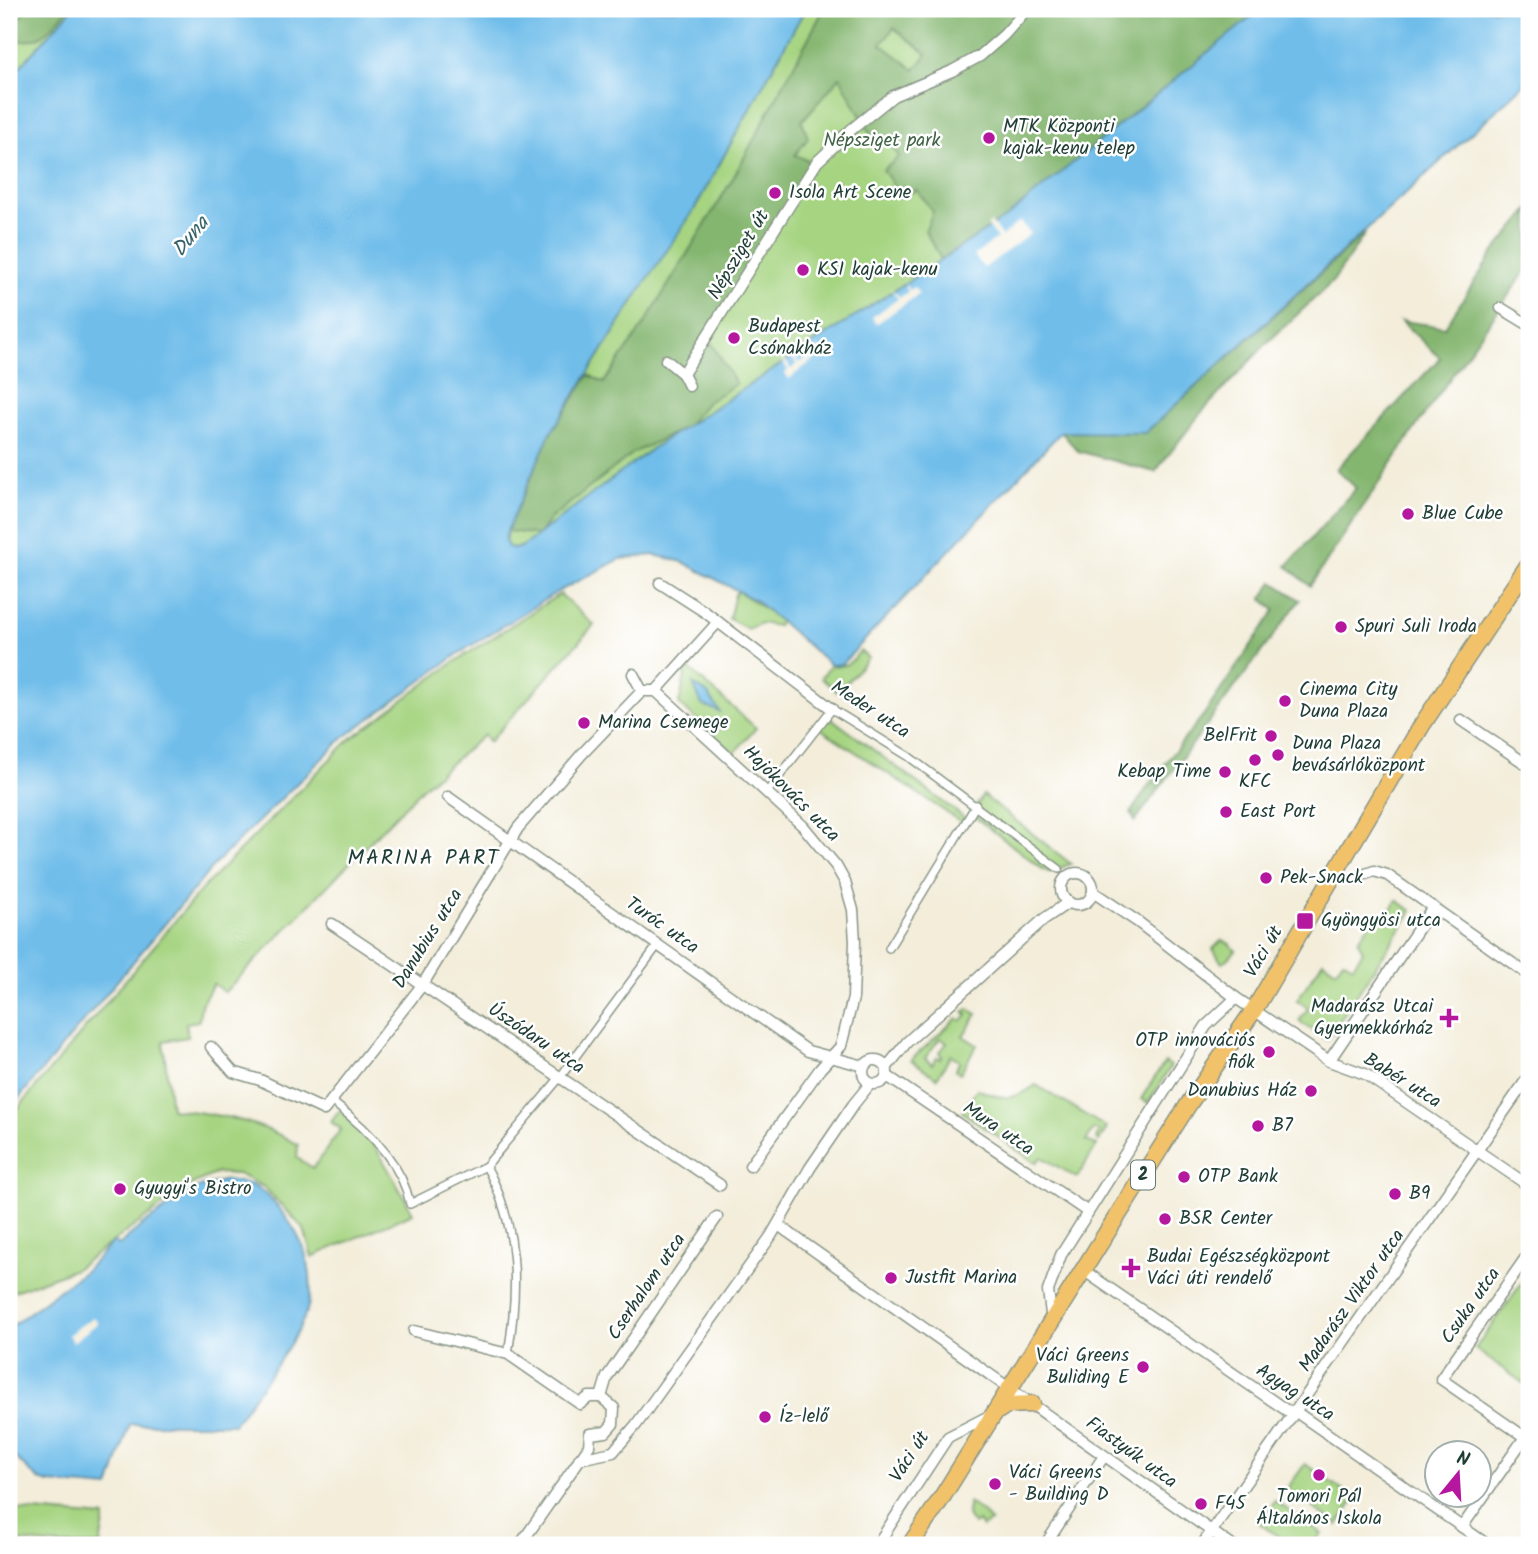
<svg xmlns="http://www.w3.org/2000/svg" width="1538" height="1554" viewBox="0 0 1538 1554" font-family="Kalam,sans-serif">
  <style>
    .green { fill: #a6d481; stroke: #62885a; stroke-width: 2; fill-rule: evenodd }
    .forest { fill: #84b66f; stroke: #527a52; stroke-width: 2; fill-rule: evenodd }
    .water { fill: #70bdea; stroke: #487d8f; stroke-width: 2 }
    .pier { fill: #f3edda }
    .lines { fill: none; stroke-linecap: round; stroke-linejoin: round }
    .pedestrian-casing { stroke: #899587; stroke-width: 10 }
    .minor-casing { stroke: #899587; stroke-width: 13 }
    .primary-casing { stroke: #899587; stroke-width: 19 }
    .pedestrian { stroke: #fff; stroke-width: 7 }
    .minor { stroke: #fff; stroke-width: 10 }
    .primary { stroke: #f2c26a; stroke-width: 16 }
    .poi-dot { fill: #b5179e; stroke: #fff; stroke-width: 2.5 }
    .labels { text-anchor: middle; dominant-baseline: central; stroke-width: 5; stroke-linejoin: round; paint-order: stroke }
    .shield { fill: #fff; stroke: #627771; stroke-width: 2 }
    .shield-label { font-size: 18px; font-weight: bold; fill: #1f3d34 }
    .poi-label { font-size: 19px; fill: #1f3d34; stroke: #fff; text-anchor: start }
    .park-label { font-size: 19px; fill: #416347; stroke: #fff }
    .street-label { font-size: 19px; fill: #1f3d34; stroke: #fff }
    .water-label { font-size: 21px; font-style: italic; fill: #37636b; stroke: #fff }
    .neighbourhood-label { font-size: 21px; letter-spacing: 2px; fill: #1f3d34; stroke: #fff }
  </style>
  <rect width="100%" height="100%" fill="#fff"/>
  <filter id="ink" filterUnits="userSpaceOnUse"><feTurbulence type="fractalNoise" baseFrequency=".0143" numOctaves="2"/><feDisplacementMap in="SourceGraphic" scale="14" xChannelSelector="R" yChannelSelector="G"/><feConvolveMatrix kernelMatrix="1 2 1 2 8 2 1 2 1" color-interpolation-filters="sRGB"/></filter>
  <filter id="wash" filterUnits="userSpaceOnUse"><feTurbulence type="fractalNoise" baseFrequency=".00686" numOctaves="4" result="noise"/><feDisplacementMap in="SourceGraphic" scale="28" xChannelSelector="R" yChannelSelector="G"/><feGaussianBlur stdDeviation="1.57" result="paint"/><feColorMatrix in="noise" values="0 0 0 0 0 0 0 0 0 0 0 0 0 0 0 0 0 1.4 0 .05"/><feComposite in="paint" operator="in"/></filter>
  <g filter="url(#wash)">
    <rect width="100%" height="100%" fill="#f3edda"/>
    <g class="green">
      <path d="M9,9H72L9,79Z"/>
      <path d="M805,9H1261L1008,216L653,448L523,547L515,549L508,547L505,541L507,531L549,436L641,289L694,210Z"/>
      <path d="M738,591L781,620L777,626L761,623L748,629L729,619L735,594Z"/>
      <path d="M560,594L594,625L489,742L484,735L423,787L225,992L213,984L201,1005L199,1021L186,1023L188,1037L163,1041L171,1109C217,1114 258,1120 298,1145L297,1158L313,1168L341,1129L331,1122L340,1110L375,1146L413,1213L312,1257L304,1229L264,1187L238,1174L217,1173L194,1183L75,1269L9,1293V1119L201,890L349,740L453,663Z"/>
      <path d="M860,651L868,658L838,692L821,678L831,665C845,669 852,662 860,651Z"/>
      <path d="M687,667L756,728L734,753L679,704Z"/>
      <path d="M827,715L967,820L964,824L818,727Z"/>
      <path d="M983,795L1071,864L1049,872L1044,870L971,814Z"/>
      <path d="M1397,900L1412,911L1327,1040L1299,1021L1308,1008L1297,1000L1323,961L1336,970L1343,960L1353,966L1363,951L1358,941L1374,917L1385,918Z"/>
      <path d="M1222,940L1230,944L1236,951L1222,963L1213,949Z"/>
      <path d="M968,1009L977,1014L963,1036L977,1045L960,1073L955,1070L960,1061L951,1055L937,1078L911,1060L957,1018L961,1021L967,1015L964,1012ZM940,1038L947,1043L939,1053L942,1056L940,1059L937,1057L932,1064L925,1058Z"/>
      <path d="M1165,1062L1171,1066L1148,1103L1141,1099Z"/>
      <path d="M1036,1085L1107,1128L1099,1141L1096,1139L1099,1132L1094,1129L1086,1141L1097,1145L1077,1178L1041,1157L1036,1163L962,1112L977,1089C1002,1100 1013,1101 1036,1085Z"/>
      <path d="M1529,1273V1387L1475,1349Z"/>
      <path d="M1305,1464L1355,1499L1338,1525L1287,1489Z"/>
      <path d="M1275,1501L1322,1533L1313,1545H1291L1260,1524Z"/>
      <path d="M969,1503L983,1513L991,1522L982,1527L978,1521L974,1524C965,1517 966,1514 969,1503Z"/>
      <path d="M9,1509L105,1517L100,1545H60L15,1541L9,1539Z"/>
    </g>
    <g class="forest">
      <path d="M27,9H68C49,30 40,47 9,39V32Z"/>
      <path d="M824,9H1261L1008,216L941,259L925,231L933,212L917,190L901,196L883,170L899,157L887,139L876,145L840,77L802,121L808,138L795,155L810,161L802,183L708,337L736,384L706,403L686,427L633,453L550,519L538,535L507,531L549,436L589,375L604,383L645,323L732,180ZM894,28L927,54L915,70L881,44Z"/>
      <path d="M1529,210V266L1420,421L1310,586L1287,566L1356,488L1336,469L1440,358L1401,321L1445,327L1493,253Z"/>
      <path d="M1366,232L1333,281L1267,343L1201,413L1155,472L1078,451L1061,432L1145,433Z"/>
      <path d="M1273,582L1300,600L1135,821L1131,812L1155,776L1205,713L1275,610L1262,598Z"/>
    </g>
    <g class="water">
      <path d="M72,9H805L694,210L641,289L549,436L507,531L505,541L508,547L515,549L523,546L653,448L1008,216L1261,9H1529V80L1145,433L1061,432L842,664L831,665L755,600L683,562L654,555L620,559L557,592L458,654L343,738L216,863L9,1110V79Z"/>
      <path d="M693,684L708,694L720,712L702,705Z"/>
      <path d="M226,1180C234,1181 245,1182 252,1185C268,1193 280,1209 290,1223C307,1247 316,1281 307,1310C296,1344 255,1393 234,1424H130L109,1488L49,1483L39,1480L9,1452V1430L12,1422H9V1328L86,1270L114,1241L119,1245L141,1226L196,1188Z"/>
    </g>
    <g class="pier">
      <path d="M1020,221L1030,234L984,268L974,256L997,238L987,225L991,223L1002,236Z"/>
      <path d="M902,280L909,290L914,287L919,294L876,324L872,317L898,299L890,288L900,297L908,292Z"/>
      <path d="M820,348L823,352L789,379L785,373L788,370L782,361L784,359L791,369L797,364L790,356L792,354L799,363Z"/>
      <path d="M93,1317L98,1323L73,1342L68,1335Z"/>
    </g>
  </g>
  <g filter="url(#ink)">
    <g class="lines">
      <defs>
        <g id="pedestrian">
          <path d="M767,792L832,709L908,756L1059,869"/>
          <path d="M889,948L976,805"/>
          <path d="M331,1101C363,1125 402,1162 410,1204L486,1166L561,1076L658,945"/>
          <path d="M486,1166C519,1227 519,1288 508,1354"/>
        </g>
        <g id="minor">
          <path d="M1501,308L1529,325"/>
          <path d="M666,360L683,374L817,162L852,129L893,96L952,71L980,56L1004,35L1027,9"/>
          <path d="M683,374L689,386"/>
          <path d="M660,583L705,612L832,709"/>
          <path d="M633,674L642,691H656L803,826L836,866L845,882L853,910L855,942L853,998L841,1046L820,1069L750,1166"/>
          <path d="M656,691L718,622"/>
          <path d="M1461,720L1529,766"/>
          <path d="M448,797L808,1051L864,1066"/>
          <circle cx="1077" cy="889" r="16"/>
          <path d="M1363,875L1374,871L1387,875L1529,975"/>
          <path d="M1093,892L1138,922L1236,998L1329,1061L1365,1074L1529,1186"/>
          <path d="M332,924L720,1185"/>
          <path d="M211,1047L233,1072L260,1080L324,1110L423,984L518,828L582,754L642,691"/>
          <circle cx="875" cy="1072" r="12"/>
          <path d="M1329,1061L1433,907"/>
          <path d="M887,1067L907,1042L1044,919L1069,902"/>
          <path d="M887,1076L1088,1212"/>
          <path d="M778,1225L1231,1545"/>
          <path d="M1529,1253L1441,1379L1529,1440"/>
          <path d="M1083,1270L1286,1410L1296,1412L1488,1545"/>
          <path d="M1052,1321L1048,1291L1061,1255L1206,1026L1236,998"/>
          <path d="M414,1331L508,1354L580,1404L589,1397H601L614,1408L613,1424L606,1432L590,1434L589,1446L520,1545"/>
          <path d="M601,1397L607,1377L717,1217"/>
          <path d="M579,1459L613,1452L636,1425L771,1236L810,1168L853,1105L870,1084"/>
          <path d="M1462,1527L1525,1437"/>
          <path d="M877,1545L948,1437L991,1415"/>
          <path d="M1045,1545L1104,1456"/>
          <path d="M1202,1545L1529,1076"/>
          <path d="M1522,1545L1529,1535"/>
        </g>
        <g id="primary">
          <path d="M996,1412L1007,1405L1032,1404"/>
          <path d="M910,1545L939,1502L1097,1248L1190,1102L1254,1010L1422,725L1529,564"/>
        </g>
      </defs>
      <use href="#pedestrian" class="pedestrian-casing"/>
      <use href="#minor" class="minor-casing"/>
      <use href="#primary" class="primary-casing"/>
      <use href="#pedestrian" class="pedestrian"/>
      <use href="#minor" class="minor"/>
      <use href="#primary" class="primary"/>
    </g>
  </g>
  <g class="poi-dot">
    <circle cx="989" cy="138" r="7"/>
    <circle cx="775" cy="193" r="7"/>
    <circle cx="803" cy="270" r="7"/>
    <circle cx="734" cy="338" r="7"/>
    <circle cx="1408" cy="514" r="7"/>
    <circle cx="1341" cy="627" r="7"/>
    <circle cx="1285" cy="701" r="7"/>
    <circle cx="584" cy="723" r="7"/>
    <circle cx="1271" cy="736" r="7"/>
    <circle cx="1278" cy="755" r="7"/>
    <circle cx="1255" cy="760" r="7"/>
    <circle cx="1225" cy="772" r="7"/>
    <circle cx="1226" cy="812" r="7"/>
    <circle cx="1266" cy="878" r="7"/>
    <rect x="1296" y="912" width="18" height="18" rx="3.5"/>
    <path d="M1445.5 1007.5h7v7h7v7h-7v7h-7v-7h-7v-7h7z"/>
    <circle cx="1269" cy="1052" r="7"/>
    <circle cx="1311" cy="1091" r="7"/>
    <circle cx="1258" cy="1126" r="7"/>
    <circle cx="1184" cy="1177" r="7"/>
    <circle cx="120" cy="1189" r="7"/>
    <circle cx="1395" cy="1194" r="7"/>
    <circle cx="1165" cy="1219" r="7"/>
    <path d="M1127.5 1257.5h7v7h7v7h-7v7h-7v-7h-7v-7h7z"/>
    <circle cx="891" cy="1278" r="7"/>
    <circle cx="1143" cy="1367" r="7"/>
    <circle cx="765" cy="1417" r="7"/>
    <circle cx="1319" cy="1475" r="7"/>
    <circle cx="995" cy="1484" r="7"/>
    <circle cx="1201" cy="1504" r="7"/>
  </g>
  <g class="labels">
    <rect class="shield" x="1131" y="1160.5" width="24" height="29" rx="5"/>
    <g class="shield-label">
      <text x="1143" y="1175">2</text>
    </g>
    <g class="poi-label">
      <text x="1003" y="127">MTK Központi<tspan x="1003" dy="22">kajak-kenu telep</tspan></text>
      <text x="789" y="193">Isola Art Scene</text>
      <text x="817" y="270">KSI kajak-kenu</text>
      <text x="748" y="327">Budapest<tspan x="748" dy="22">Csónakház</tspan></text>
      <text x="1422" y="514">Blue Cube</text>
      <text x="1355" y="627">Spuri Suli Iroda</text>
      <text x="1299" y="690">Cinema City<tspan x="1299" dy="22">Duna Plaza</tspan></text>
      <text x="598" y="723">Marina Csemege</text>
      <text x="1257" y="736" text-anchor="end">BelFrit</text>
      <text x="1292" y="744">Duna Plaza<tspan x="1292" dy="22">bevásárlóközpont</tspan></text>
      <text x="1211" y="772" text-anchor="end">Kebap Time</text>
      <text x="1255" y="782" text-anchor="middle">KFC</text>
      <text x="1240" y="812">East Port</text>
      <text x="1280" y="878">Pek-Snack</text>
      <text x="1321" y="921">Gyöngyösi utca</text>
      <text x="1433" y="1007" text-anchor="end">Madarász Utcai<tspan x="1433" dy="22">Gyermekkórház</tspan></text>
      <text x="1255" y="1041" text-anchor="end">OTP innovációs<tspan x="1255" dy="22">fiók</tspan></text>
      <text x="1297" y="1091" text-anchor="end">Danubius Ház</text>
      <text x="1272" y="1126">B7</text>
      <text x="1198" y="1177">OTP Bank</text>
      <text x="134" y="1189">Gyugyi's Bistro</text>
      <text x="1409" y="1194">B9</text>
      <text x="1179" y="1219">BSR Center</text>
      <text x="1147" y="1257">Budai Egészségközpont<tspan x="1147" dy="22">Váci úti rendelő</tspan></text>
      <text x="905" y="1278">Justfit Marina</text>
      <text x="1129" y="1356" text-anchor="end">Váci Greens<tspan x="1129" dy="22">Buliding E</tspan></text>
      <text x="779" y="1417">Íz-lelő</text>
      <text x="1009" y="1473">Váci Greens<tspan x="1009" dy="22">- Building D</tspan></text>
      <text x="1319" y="1497" text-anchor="middle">Tomori Pál<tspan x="1319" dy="22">Általános Iskola</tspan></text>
      <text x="1215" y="1504">F45</text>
    </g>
    <g class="park-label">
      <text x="882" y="141">Népsziget park</text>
    </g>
    <g class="street-label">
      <text transform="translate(739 255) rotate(-59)">Népsziget út</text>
      <text transform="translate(870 710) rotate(33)">Meder utca</text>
      <text transform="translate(791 794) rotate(45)">Hajókovács utca</text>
      <text transform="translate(662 926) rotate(35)">Turóc utca</text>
      <text transform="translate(428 939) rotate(-58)">Danubius utca</text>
      <text transform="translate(1264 952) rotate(-59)">Váci út</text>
      <text transform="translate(536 1039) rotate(34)">Úszódaru utca</text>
      <text transform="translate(1402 1081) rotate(32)">Babér utca</text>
      <text transform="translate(998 1129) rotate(34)">Mura utca</text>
      <text transform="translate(647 1287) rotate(-56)">Cserhalom utca</text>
      <text transform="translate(1352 1301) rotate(-55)">Madarász Viktor utca</text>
      <text transform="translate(1471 1306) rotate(-55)">Csuka utca</text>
      <text transform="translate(1295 1393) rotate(33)">Agyag utca</text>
      <text transform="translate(1131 1453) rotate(36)">Fiastyúk utca</text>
      <text transform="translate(910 1457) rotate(-57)">Váci út</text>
    </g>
    <g class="water-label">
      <text transform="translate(191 237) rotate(-51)">Duna</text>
    </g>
    <g class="neighbourhood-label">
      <text x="424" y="858">MARINA PART</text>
    </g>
  </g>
  <rect width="1538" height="1554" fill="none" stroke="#fff" stroke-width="35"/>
  <g transform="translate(1458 1474) rotate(18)"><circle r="33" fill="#ffffff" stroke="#a5b1ae" stroke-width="2"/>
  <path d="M0-5L12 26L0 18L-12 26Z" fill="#b5179e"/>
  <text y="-10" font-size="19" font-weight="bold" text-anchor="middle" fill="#1f3d34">N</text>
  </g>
</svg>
